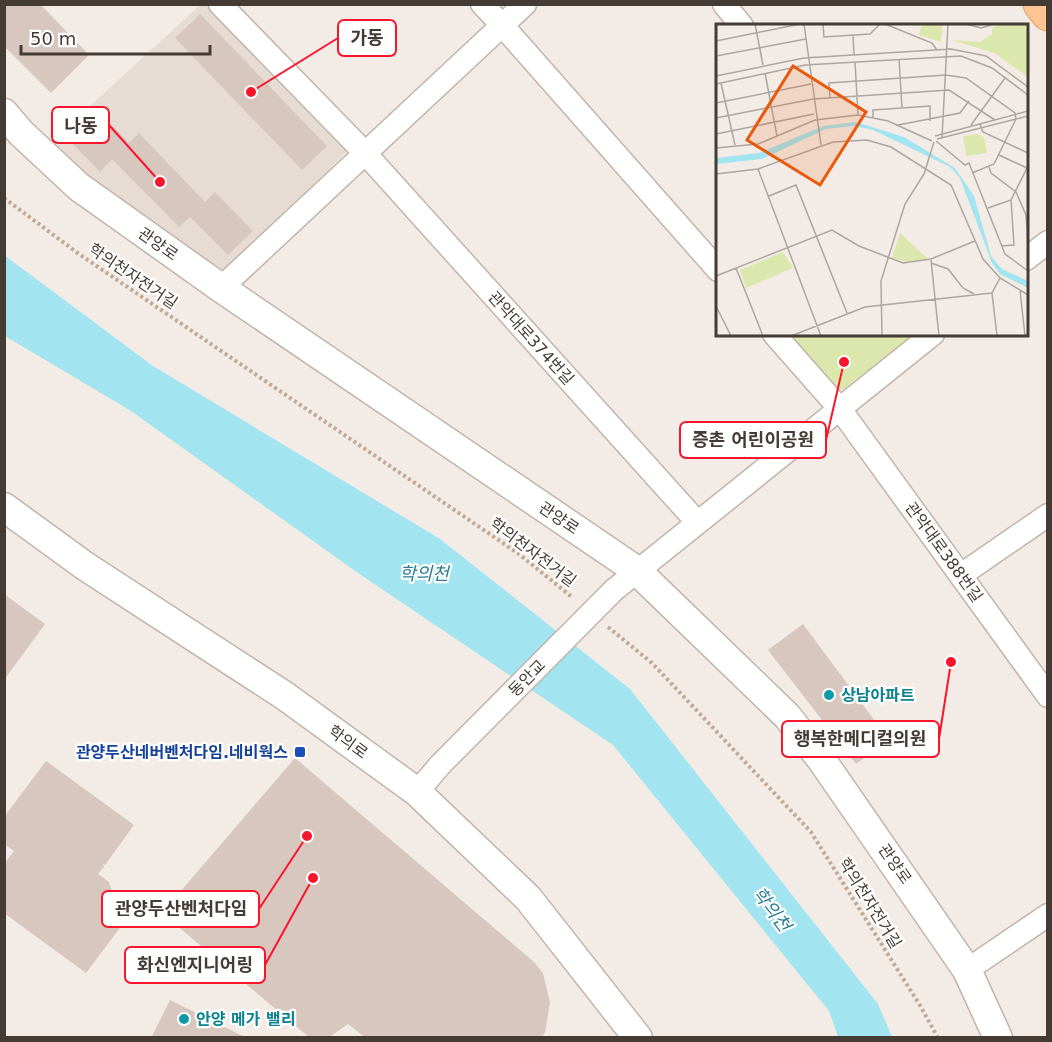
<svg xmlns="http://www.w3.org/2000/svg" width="1052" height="1042" viewBox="0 0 1052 1042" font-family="'DejaVu Sans','Noto Sans KR',sans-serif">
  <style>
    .residential { fill: #e7dcd4 }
    .green { fill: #dce7ae }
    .water { fill: #a2e4f0 }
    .building { fill: #d7c7be }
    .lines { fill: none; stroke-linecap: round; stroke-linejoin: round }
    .minor-casing { stroke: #c1b4ab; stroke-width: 25 }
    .tertiary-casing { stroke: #c1b4ab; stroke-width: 31 }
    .primary-casing { stroke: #e39d63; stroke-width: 35 }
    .path { stroke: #c0a99a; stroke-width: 4; stroke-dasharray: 3 3; stroke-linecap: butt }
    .minor { stroke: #fff; stroke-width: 22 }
    .tertiary { stroke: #fff; stroke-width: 28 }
    .primary { stroke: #fec594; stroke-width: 33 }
    .minor-bridge-casing { stroke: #c1b4ab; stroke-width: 25; stroke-linecap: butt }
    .minor-bridge { stroke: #fff; stroke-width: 22 }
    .culture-dot { fill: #0f9aa8; stroke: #fff; stroke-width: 2 }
    .transit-dot { fill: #1a4fb4; stroke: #fff; stroke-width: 2 }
    .labels { text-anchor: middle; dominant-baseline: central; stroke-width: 4.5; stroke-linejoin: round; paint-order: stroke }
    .street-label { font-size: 16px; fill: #453b35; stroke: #fff }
    .culture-label { font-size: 16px; font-weight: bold; fill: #0d838f; stroke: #fff; text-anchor: start }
    .transit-label { font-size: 16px; font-weight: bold; fill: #164399; stroke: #fff; text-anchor: end }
    .water-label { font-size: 18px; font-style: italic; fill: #297f91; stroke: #fff }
    .inset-road { fill: none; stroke: #ada59f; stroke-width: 1.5 }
    .view { fill: #e8590c; fill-opacity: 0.15; stroke: #e8590c; stroke-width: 3 }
    .inset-edge { fill: none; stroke: #453b35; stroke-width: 3 }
    .leader { fill: none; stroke: #f9162d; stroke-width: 2 }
    .callout-dot { fill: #f9162d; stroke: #fff; stroke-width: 2 }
    .callout { fill: #fff; stroke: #f9162d; stroke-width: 2 }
    .callout-label { font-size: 18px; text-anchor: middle; font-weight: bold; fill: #453b35 }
  </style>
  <rect width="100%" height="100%" fill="#f3ece6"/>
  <path class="residential" d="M206,4L349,149L227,272L119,207L52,141L200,5Z"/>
  <path class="green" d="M786,335H913L844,389L836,390Z"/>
  <path class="water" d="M4,255L153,366L440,539L630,689L878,1004L892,1037H838L829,1011L613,745L358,573L131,411L5,336Z"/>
  <g class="building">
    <path d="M4,4H40L89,55L51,93L4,46Z"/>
    <path d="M200,14L327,146L302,170L175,38Z"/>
    <path d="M98,110L129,143L139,133L205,202L215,192L253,231L228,255L190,217L179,227L112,159L100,172L68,139Z"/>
    <path d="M4,594L45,624L4,680Z"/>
    <path d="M803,624L889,740L856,764L768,650Z"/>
    <path d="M295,758L534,962L543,973L550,1003L545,1032L541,1038H366L348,1024L328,1038H310L162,913Z"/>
    <path d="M46,761L134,825L105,865L103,864L104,867L98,874L109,882L122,925L86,973L4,913V864L14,851L4,844V817Z"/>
    <path d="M170,1000L247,1038H151Z"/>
  </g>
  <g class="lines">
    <defs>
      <g id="minor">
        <path d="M220,4L365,153L697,522"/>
        <path d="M482,4L502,25L718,270"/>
        <path d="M724,4L742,26"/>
        <path d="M1026,259L1048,242"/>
        <path d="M221,288L525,4"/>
        <path d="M774,334L840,409L1048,696"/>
        <path d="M961,575L1048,515"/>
        <path d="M614,590L933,334"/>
        <path d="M417,792L440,765"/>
        <path d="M967,970L1048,915"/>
      </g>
      <g id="tertiary">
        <path d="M4,113L21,133L79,187L221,288L636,570L787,716L821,759L967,970L998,1038"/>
        <path d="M4,507L85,566L285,696L417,792L528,898L638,1038"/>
      </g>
      <path id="primary" d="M1040,4L1048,14"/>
    </defs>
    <use href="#minor" class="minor-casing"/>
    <use href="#tertiary" class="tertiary-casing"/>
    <use href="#primary" class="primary-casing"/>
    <g class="path">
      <path d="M4,198L79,254L519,554L573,598"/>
      <path d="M608,627L652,663L811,832L921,1007L938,1038"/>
    </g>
    <use href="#minor" class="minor"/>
    <use href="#tertiary" class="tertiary"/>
    <use href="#primary" class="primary"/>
    <defs>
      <path id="minor-bridge" d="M440,765L614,590"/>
    </defs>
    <use href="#minor-bridge" class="minor-bridge-casing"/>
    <use href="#minor-bridge" class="minor-bridge"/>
  </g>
  <g class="culture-dot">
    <circle cx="829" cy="695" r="6"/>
    <circle cx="184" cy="1019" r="6"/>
  </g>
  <rect class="transit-dot" x="294" y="746" width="12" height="12" rx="3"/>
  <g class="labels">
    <g class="street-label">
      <text transform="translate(158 244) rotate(35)">관양로</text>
      <text transform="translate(133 276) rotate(34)">학의천자전거길</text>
      <text transform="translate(531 338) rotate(48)">관악대로374번길</text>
      <text transform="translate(559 518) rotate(34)">관양로</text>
      <text transform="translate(533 552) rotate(37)">학의천자전거길</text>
      <text transform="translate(944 552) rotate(54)">관악대로388번길</text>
      <text transform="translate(527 678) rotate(-45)">동안교</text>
      <text transform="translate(348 742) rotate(36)">학의로</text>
      <text transform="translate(895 864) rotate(55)">관양로</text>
      <text transform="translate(870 903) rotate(58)">학의천자전거길</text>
    </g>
    <g class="culture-label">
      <text x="841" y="695">상남아파트</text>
      <text x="196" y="1019">안양 메가 밸리</text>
    </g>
    <g class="transit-label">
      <text x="288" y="752">관양두산네버벤처다임.네비웍스</text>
    </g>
    <g class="water-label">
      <text x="424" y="573">학의천</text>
      <text transform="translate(772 909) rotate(53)">학의천</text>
    </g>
  </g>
  <g transform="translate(716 24)">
    <rect width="312" height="312" fill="#f3ece6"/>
    <path d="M206,0H227L225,18L203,11ZM284,0H312V53L278,29L236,16L264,18L276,10V4ZM262,110L268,113L271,129L250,132L247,112ZM184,209L212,235L190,238L176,234ZM67,228L77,244L30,264L24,246Z" fill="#dce7ae"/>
    <path d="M140,98L188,113L239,144L258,172L275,232L286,245L312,257V264L284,250L276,239L244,154L234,143L157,106L138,102L110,105L46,135L0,140V134L43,129L107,102Z" fill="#a2e4f0"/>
    <path class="inset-road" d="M39,0L47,41M88,0L105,121M107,0L108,13L154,10L164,0M169,0L216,19L221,26M250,0L265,4L279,0M137,12L138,31M0,17L84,0M0,32L90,15M183,35L186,84M139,38L142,90M49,49L61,112M0,52L88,34L235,25L270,32L312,63M5,59L19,121M0,60L89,41L245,32L276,44L312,71M114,74L113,59L230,51L250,54L299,89L300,95L278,140L256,149M0,79L95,60M157,93V86L214,82V97M0,94L97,75L233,66L279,96M264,100L267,108L312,129M182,101L244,89L253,77M255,101L289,54M0,110L98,90M219,112L312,87M226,114L232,0M221,115L312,92M220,117L249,141L253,139L289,230L312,247M0,124L42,120L99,96L142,91L172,97L216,117M283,131L311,144M273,143L275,149L300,168L310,191L312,218M42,145L105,312M0,150L42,145L117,118L151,116L175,123L235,161L267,235L284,254L312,271M53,172L80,161L131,289M272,184L295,176L312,142M285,222L298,221L295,176M215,236L223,312M215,239L232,245L247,264L258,270M20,244L47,312M0,252L116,206L143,222L187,239L215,235L259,217M304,266L309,312M0,282L15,312M75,312L149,283L276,269M166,312L165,257L189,180L208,150L218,118M281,312L276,269L284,254"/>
    <path class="view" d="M77,42L150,88L104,161L31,116Z"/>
    <rect width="312" height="312" class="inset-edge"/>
  </g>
  <path class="leader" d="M251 92L338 38M160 182L109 125M844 362L826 440M951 662L939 739M307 836L259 909M313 878L265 965"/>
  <g class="callout-dot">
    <circle cx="251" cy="92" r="6"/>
    <circle cx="160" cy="182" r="6"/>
    <circle cx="844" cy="362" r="6"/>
    <circle cx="951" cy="662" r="6"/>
    <circle cx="307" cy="836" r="6"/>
    <circle cx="313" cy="878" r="6"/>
  </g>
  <g class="callout">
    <rect x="338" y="20" width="58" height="36" rx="6"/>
    <rect x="52" y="107" width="57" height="36" rx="6"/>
    <rect x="680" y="422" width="146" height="36" rx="6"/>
    <rect x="782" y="721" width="157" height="36" rx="6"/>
    <rect x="102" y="891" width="157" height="36" rx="6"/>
    <rect x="125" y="947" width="140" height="36" rx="6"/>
  </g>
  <g class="callout-label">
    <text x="367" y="44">가동</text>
    <text x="81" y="132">나동</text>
    <text x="753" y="446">증촌 어린이공원</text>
    <text x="860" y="745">행복한메디컬의원</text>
    <text x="181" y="915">관양두산벤처다임</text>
    <text x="195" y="971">화신엔지니어링</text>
  </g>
  <rect width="1052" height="1042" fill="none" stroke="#453b35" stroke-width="12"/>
  <path d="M21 45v9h189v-9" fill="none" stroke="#453b35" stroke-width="3"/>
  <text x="30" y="45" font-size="18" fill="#453b35" stroke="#ffffff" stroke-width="4.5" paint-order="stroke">50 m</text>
</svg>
